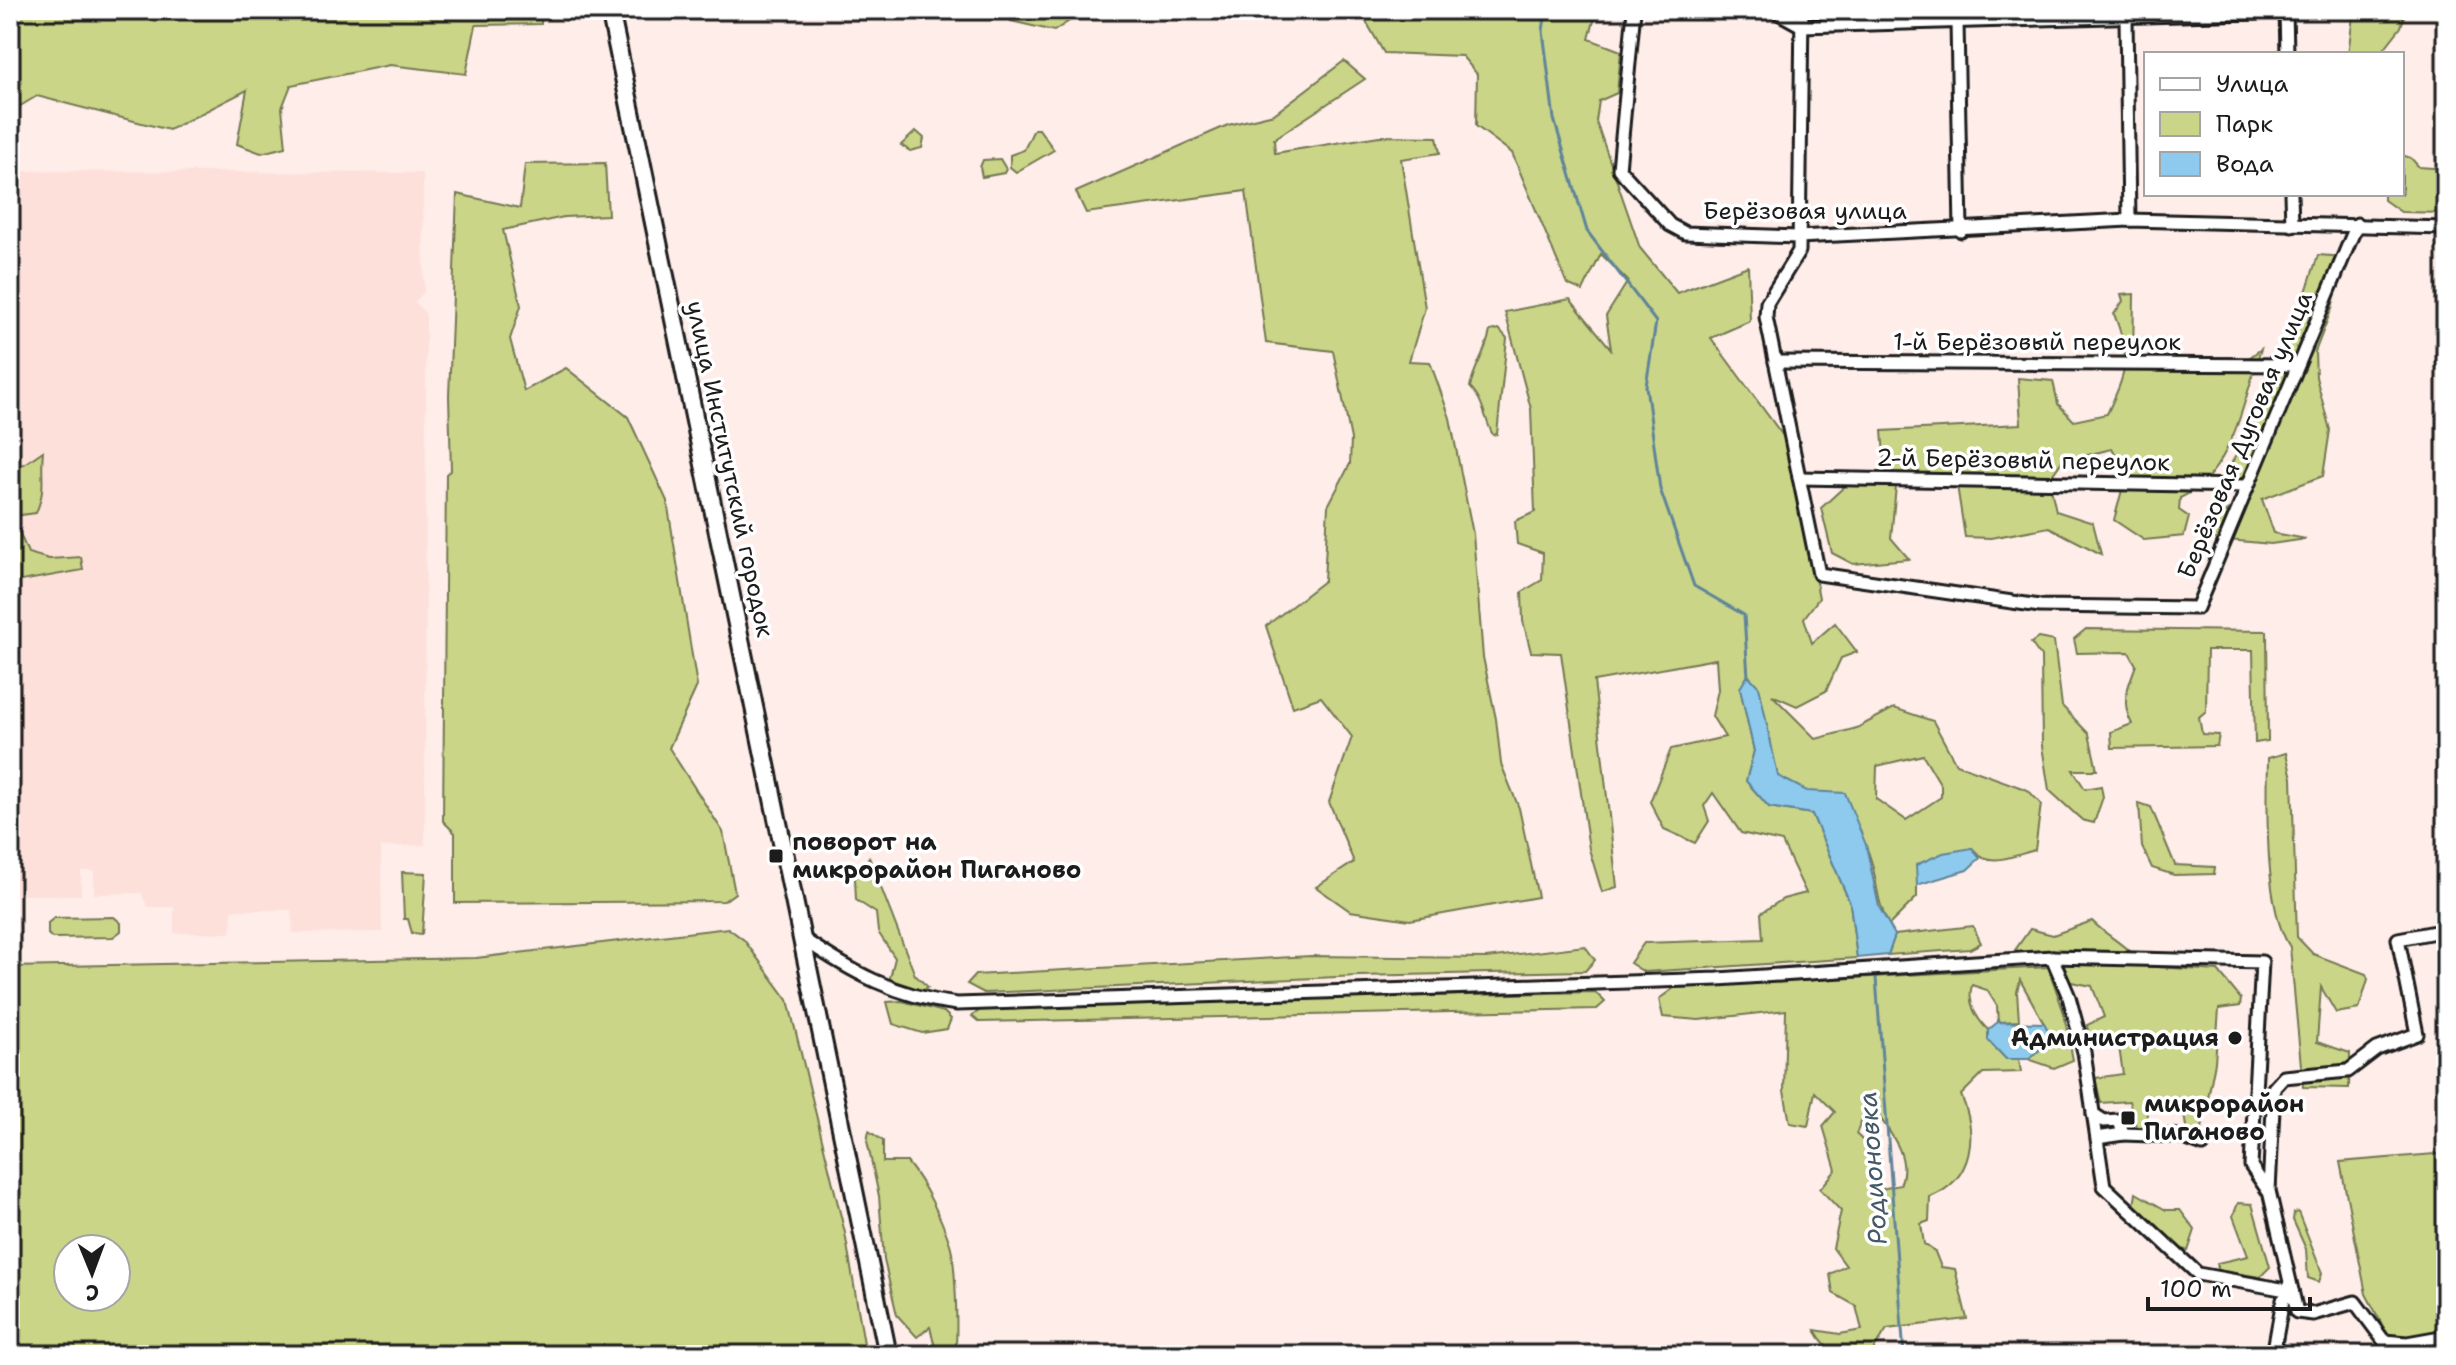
<svg xmlns="http://www.w3.org/2000/svg" width="2456" height="1365" viewBox="0 0 2456 1365" font-family="'Shantell Sans',sans-serif">
  <style>
    .built { fill: #fde0da }
    .green { fill: #cad588; stroke: #737852; stroke-width: 2; fill-rule: evenodd }
    .water { fill: #8dcaed; stroke: #608499; stroke-width: 2 }
    .lines { fill: none; stroke-linecap: round; stroke-linejoin: round }
    .stream { stroke: #608499; stroke-width: 3 }
    .street-casing { stroke: #1c1c1c; stroke-width: 17 }
    .secondary-casing { stroke: #1c1c1c; stroke-width: 22 }
    .street { stroke: #fff; stroke-width: 11 }
    .secondary { stroke: #fff; stroke-width: 16 }
    .poi-dot { fill: #1c1c1c; stroke: #fff; stroke-width: 3 }
    .labels { text-anchor: middle; dominant-baseline: central; stroke-width: 7; stroke-linejoin: round; paint-order: stroke }
    .street-label { font-size: 24px; fill: #1c1c1c; stroke: #fff }
    .poi-label { font-size: 24px; font-weight: bold; fill: #1c1c1c; stroke: #fff; text-anchor: start }
    .water-label { font-size: 26px; font-style: italic; fill: #445965; stroke: #fff }
  </style>
  <rect width="100%" height="100%" fill="#feede9"/>
  <filter id="ink" filterUnits="userSpaceOnUse"><feTurbulence type="fractalNoise" baseFrequency=".0125" numOctaves="2"/><feDisplacementMap in="SourceGraphic" scale="16" xChannelSelector="R" yChannelSelector="G"/><feConvolveMatrix kernelMatrix="1 2 1 2 8 2 1 2 1" color-interpolation-filters="sRGB"/></filter>
  <g filter="url(#ink)">
    <path class="built" d="M10,171L423,173L424,292L415,302L426,314L425,845L381,847L382,932L293,933L291,910H232L231,933H174V907H148L141,893L94,894V871H81V895H10Z"/>
    <g class="green">
      <path d="M10,10H541V24L476,25L466,74L390,65L291,85L282,108L286,147L261,153L237,144L247,90L169,130L37,96L10,112Z"/>
      <path d="M1017,10H1086L1054,31L1011,21Z"/>
      <path d="M1368,10H1597L1589,39L1621,51L1617,93L1599,101L1596,121L1640,248L1677,293L1748,266L1750,321L1711,338L1789,444L1819,598L1804,618L1812,643L1835,623L1857,652L1841,658L1826,691L1797,706L1772,695L1816,739L1857,728L1894,708L1933,721L1956,764L2028,790L2041,804L2035,850C2012,856 1989,869 1972,848L1917,865V897L1889,925C1874,899 1878,871 1866,847C1856,826 1799,787 1777,776L1759,687L1740,688L1754,751L1746,781L1769,807L1812,814L1850,903L1857,958L1644,972L1630,963L1644,943L1763,939L1761,913L1783,899L1806,893L1782,842L1741,833L1713,793L1704,806L1709,821L1695,843L1664,829L1650,802L1671,749L1725,737L1712,716L1718,690L1716,659L1594,681L1617,887L1602,892L1589,849L1561,653L1531,652L1523,621L1522,592L1542,580L1543,553L1517,544L1515,521L1535,512L1531,409L1505,312L1570,299L1611,349L1606,316L1628,281L1601,254L1583,291L1567,284L1512,153L1476,126L1477,74L1462,56L1384,53L1363,16ZM1923,755L1941,785V797L1906,820L1876,799L1877,766Z"/>
      <path d="M2358,10H2406L2401,27L2380,54H2348L2353,16Z"/>
      <path d="M1344,61L1365,79L1274,139L1275,153L1379,136L1437,137L1440,153L1401,159L1425,308L1409,361L1430,362L1450,418L1473,534L1483,657L1496,719L1501,764L1519,808L1538,897L1410,920L1350,911L1316,887L1354,862L1329,802L1352,737L1321,697L1293,707L1266,626L1324,581L1328,506L1350,464L1351,439L1333,351L1266,343L1246,191L1086,213L1076,192L1228,125L1274,114Z"/>
      <path d="M1034,129H1039L1054,150L1016,172L1010,167V155L1024,150Z"/>
      <path d="M916,131L924,138L922,148L910,151L901,145Z"/>
      <path d="M2402,155L2411,158L2419,167L2446,169V213L2401,212L2384,200V194H2402Z"/>
      <path d="M1000,159L1006,169L1004,173L982,177L980,167L983,160Z"/>
      <path d="M605,163L608,215L564,217L503,230L521,306L510,339L524,391L566,368L628,417L667,501L697,686L669,748L723,832L735,893L724,901L455,903V833L443,821L446,474L451,470L449,396L457,194L520,208L525,164Z"/>
      <path d="M2318,255L2345,257L2332,308L2315,352L2316,377L2330,430L2323,476L2262,499L2274,533L2306,539L2271,544L2206,538L2223,514L2244,499L2226,474L2282,366Z"/>
      <path d="M2134,294L2133,364L2242,363L2261,349C2243,401 2233,474 2180,498L2179,510L2189,517L2184,536L2144,540L2114,520L2126,475L2112,449L2062,461L2049,480L2056,511L2093,523L2101,554L2049,527L1991,538L1965,537L1957,485L1896,486L1891,538L1909,559L1853,564L1832,553L1821,508L1845,486L1886,480L1882,431L2021,424L2018,378L2053,381L2058,404L2074,421L2107,414C2127,371 2132,358 2114,314L2123,301L2121,295Z"/>
      <path d="M1499,329L1507,338L1497,434L1493,435C1484,419 1484,400 1470,387C1474,366 1486,353 1490,331Z"/>
      <path d="M43,451C40,478 47,486 36,513L13,516L15,483L10,468L24,464Z"/>
      <path d="M17,527L28,553L49,559L81,557L83,570L16,582L10,578V535Z"/>
      <path d="M2086,629L2267,631L2268,741L2255,743L2253,650H2207L2206,711L2199,717L2202,734L2219,735L2217,746L2112,748L2111,732L2132,724C2120,702 2128,687 2136,665L2129,652L2077,653L2074,639Z"/>
      <path d="M2038,638L2054,641L2062,706L2089,734L2097,770H2073L2085,789L2101,786L2103,797L2094,823L2082,820L2049,790L2042,746L2041,657L2031,643Z"/>
      <path d="M2286,753L2292,778L2297,937L2313,954L2366,974L2368,979L2359,1009L2336,1013L2321,987L2317,1042L2350,1053L2349,1088L2303,1087L2290,947C2264,909 2267,806 2268,758Z"/>
      <path d="M2139,803L2151,807L2175,865L2215,867L2214,874L2174,875L2152,868L2142,847Z"/>
      <path d="M869,857L915,975L928,987L919,993L889,982L895,958L878,932L876,913L856,900L855,878Z"/>
      <path d="M402,872L426,873L422,934L412,933L408,919H404Z"/>
      <path d="M114,917L121,923V931L113,937L52,938L48,934V923L54,918Z"/>
      <path d="M2092,921C2110,939 2128,945 2142,966L2218,971L2241,999L2240,1006L2219,1009L2215,1062L2200,1139L2189,1143L2181,1098L2148,1102L2145,1134L2137,1131L2129,1101L2101,1103L2095,1078L2123,1074L2119,1047L2090,1045L2087,1025L2104,1017L2092,986L2066,981L2054,952L2013,953L2030,929L2053,935Z"/>
      <path d="M1973,926L1981,943L1970,949L1888,955L1895,935Z"/>
      <path d="M728,928L744,940L788,1000L845,1233L866,1355H10V967L476,958ZM68,1249H116V1297H68Z"/>
      <path d="M1585,946L1595,960L1585,971L1359,976L984,993L967,984L975,975L1311,956L1486,958Z"/>
      <path d="M2048,967L2063,1010L2073,1060L2054,1068L2028,1059L2047,1044L2050,1034L2020,980L2017,992L2019,1021L1998,1022L1997,1006L1987,990L1972,985C1967,1002 1976,1018 1988,1030V1040L2006,1059H2019L2021,1072L1983,1073L1961,1095C1978,1134 1974,1180 1930,1197L1929,1221L1921,1224L1924,1244L1935,1252L1941,1267L1955,1269L1967,1319L1887,1329L1871,1354C1844,1359 1828,1354 1815,1330L1840,1334L1862,1330L1856,1306L1833,1293L1830,1274L1846,1266L1833,1248L1841,1211L1820,1189L1836,1170L1823,1126L1835,1112L1815,1092L1808,1126L1790,1123L1784,1091L1786,1010L1699,1020L1663,1017L1659,999L1674,988ZM1869,1102C1886,1128 1913,1155 1900,1185L1872,1191L1869,1178L1880,1157L1856,1134Z"/>
      <path d="M1595,992L1605,1002L1597,1009L979,1022L972,1016L986,1006Z"/>
      <path d="M902,1001L944,1012L951,1019L947,1029L922,1033L893,1024L887,1002Z"/>
      <path d="M869,1131L883,1141V1162H907C925,1184 941,1217 950,1244C956,1263 958,1335 955,1355H937L930,1327L917,1337L897,1315L884,1260L879,1196L867,1141Z"/>
      <path d="M2446,1153V1342L2396,1351L2366,1294L2340,1162Z"/>
      <path d="M2136,1193L2166,1210H2180L2195,1230L2188,1251L2175,1246L2134,1206Z"/>
      <path d="M2238,1203L2252,1204L2270,1267L2260,1277L2217,1270V1263L2248,1256L2233,1216Z"/>
      <path d="M2298,1212L2322,1273L2319,1282L2308,1278L2306,1249L2293,1220L2294,1213Z"/>
    </g>
    <g class="water">
      <path d="M1748,675L1759,687L1778,776L1807,791L1845,793L1866,845L1879,907L1895,935L1888,955L1857,958L1850,903L1812,814L1769,807L1746,781L1754,751L1740,688Z"/>
      <path d="M1972,848L1980,858L1967,870L1917,885L1916,865L1943,853Z"/>
      <path d="M1998,1022L2044,1023L2050,1034L2047,1044L2028,1059H2006L1988,1040V1030Z"/>
    </g>
    <g class="lines">
      <g class="stream">
        <path d="M1546,10L1543,31L1554,119L1587,231L1656,322L1646,386L1660,489L1694,586L1744,615L1748,677"/>
        <path d="M1876,978L1904,1355"/>
      </g>
      <defs>
        <g id="street">
          <path d="M1634,10L1619,169L1670,225L1685,233L1798,237L2129,220L2446,228"/>
          <path d="M1773,10L1802,26L2286,12"/>
          <path d="M1802,10L1799,251L1767,303L1766,317L1819,574L2040,606L2197,608L2357,224"/>
          <path d="M2286,10L2287,54"/>
          <path d="M2126,18L2129,220"/>
          <path d="M1957,22L1961,231"/>
          <path d="M2291,194L2292,225"/>
          <path d="M1775,362L2298,365"/>
          <path d="M1799,478L2246,486"/>
          <path d="M2446,930L2398,939L2417,1034L2377,1049L2348,1071L2284,1077L2274,1088L2269,1191L2297,1312L2313,1314L2355,1302L2384,1341L2407,1343L2446,1336"/>
          <path d="M802,938C851,972 897,997 957,1004L1718,979L2052,957L2069,997L2084,1052L2104,1186L2198,1274L2292,1291"/>
          <path d="M2052,957L2262,962L2251,1166L2268,1191"/>
          <path d="M2093,1114L2104,1121L2119,1120L2123,1134L2097,1138"/>
          <path d="M2123,1134L2178,1136L2203,1145"/>
          <path d="M2273,1355L2283,1300L2292,1291"/>
        </g>
        <path id="secondary" d="M610,10L888,1355"/>
      </defs>
      <use href="#street" class="street-casing"/>
      <use href="#secondary" class="secondary-casing"/>
      <use href="#street" class="street"/>
      <use href="#secondary" class="secondary"/>
    </g>
  </g>
  <g class="poi-dot">
    <rect x="768" y="848" width="16" height="16" rx="4"/>
    <circle cx="2235" cy="1038" r="8"/>
    <rect x="2120" y="1110" width="16" height="16" rx="4"/>
  </g>
  <g class="labels">
    <g class="street-label">
      <text x="1805" y="211">Берёзовая улица</text>
      <text x="2037" y="342">1-й Берёзовый переулок</text>
      <text transform="translate(2245 435) rotate(-67)">Берёзовая Дуговая улица</text>
      <text transform="translate(2023 460) rotate(1)">2-й Берёзовый переулок</text>
      <text transform="translate(730 469) rotate(78)">улица Институтский городок</text>
    </g>
    <g class="poi-label">
      <text x="792" y="842">поворот на<tspan x="792" dy="28">микрорайон Пиганово</tspan></text>
      <text x="2219" y="1038" text-anchor="end">Администрация</text>
      <text x="2144" y="1104">микрорайон<tspan x="2144" dy="28">Пиганово</tspan></text>
    </g>
    <g class="water-label">
      <text transform="translate(1872 1168) rotate(-94)">Родионовка</text>
    </g>
  </g>
  <rect width="2456" height="1365" fill="none" stroke="#fff" stroke-width="40"/>
  <rect x="20" y="20" width="2416" height="1325" fill="none" stroke="#1c1c1c" stroke-width="3" filter="url(#ink)"/>
  <rect x="2144" y="52" width="260" height="144" fill="#ffffff" stroke="#a4a4a4" stroke-width="2"/>
  <rect x="2160" y="78" width="40" height="12" fill="#ffffff" stroke="#a4a4a4" stroke-width="2"/>
  <text x="2216" y="92" font-size="24" fill="#1c1c1c">Улица</text>
  <rect x="2160" y="112" width="40" height="24" fill="#cad588" stroke="#a4a4a4" stroke-width="2"/>
  <text x="2216" y="132" font-size="24" fill="#1c1c1c">Парк</text>
  <rect x="2160" y="152" width="40" height="24" fill="#8dcaed" stroke="#a4a4a4" stroke-width="2"/>
  <text x="2216" y="172" font-size="24" fill="#1c1c1c">Вода</text>
  <g transform="translate(92 1273) rotate(179)"><circle r="38" fill="#ffffff" stroke="#a4a4a4" stroke-width="2"/>
  <path d="M0-6L14 30L0 20L-14 30Z" fill="#1c1c1c"/>
  <text y="-12" font-size="22" font-weight="bold" text-anchor="middle" fill="#1c1c1c">С</text>
  </g>
  <path d="M2148 1297v12h162v-12" fill="none" stroke="#1c1c1c" stroke-width="4"/>
  <text x="2160" y="1297" font-size="24" fill="#1c1c1c" stroke="#ffffff" stroke-width="6" paint-order="stroke">100 m</text>
</svg>
